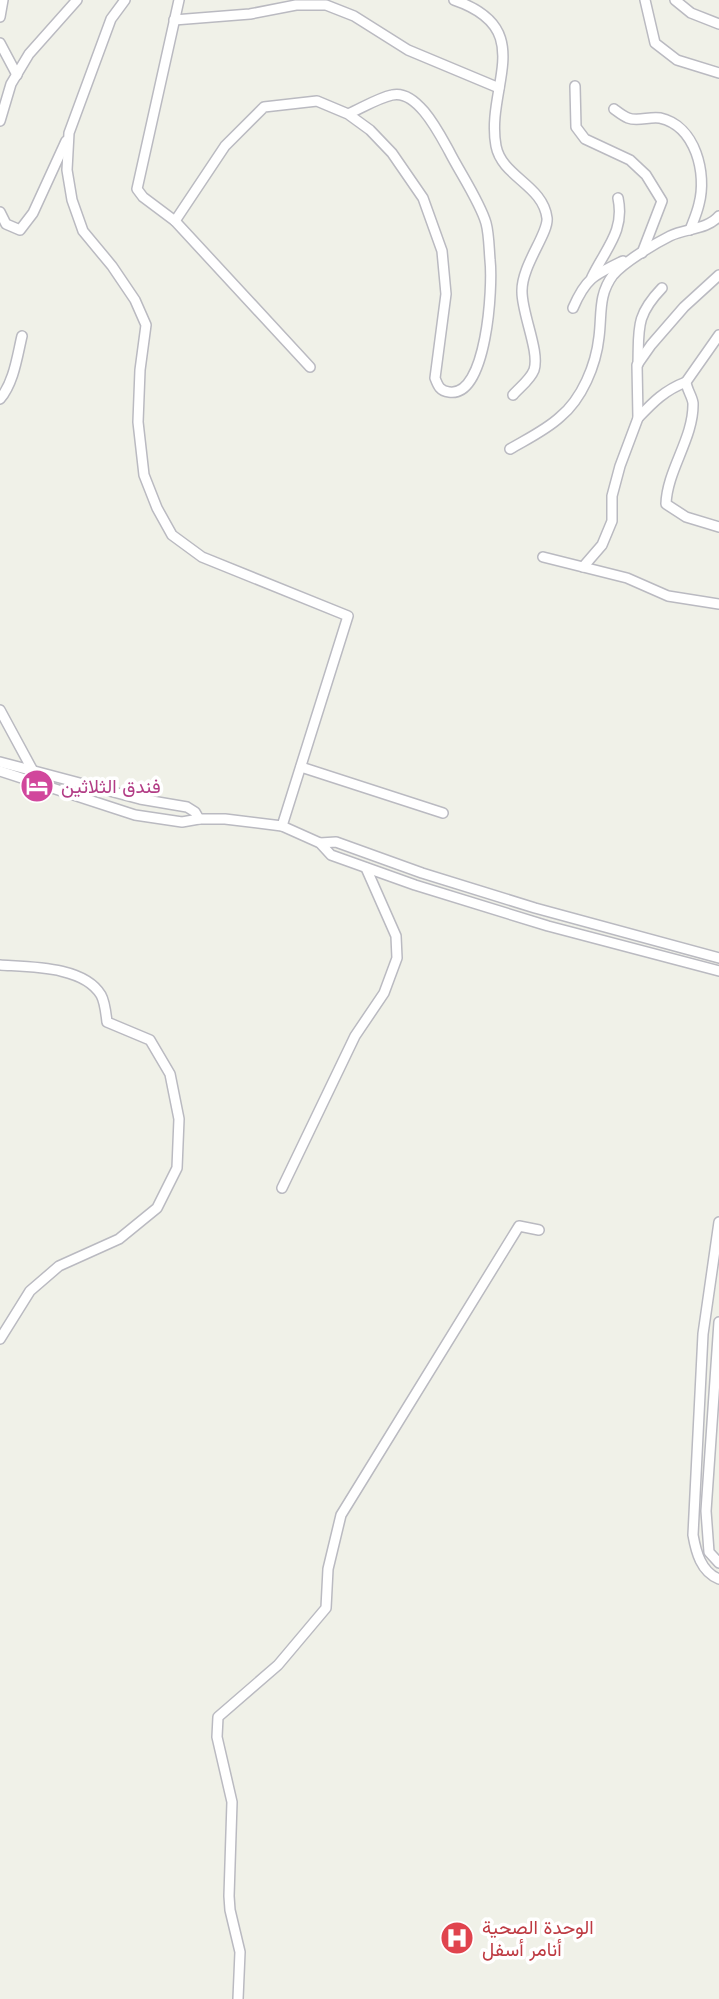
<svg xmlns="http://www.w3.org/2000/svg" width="719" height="1999" viewBox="0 0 719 1999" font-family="Jost,Vazirmatn,sans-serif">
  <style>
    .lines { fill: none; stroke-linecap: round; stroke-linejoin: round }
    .minor-casing { stroke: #babac1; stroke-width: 12 }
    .minor { stroke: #fff; stroke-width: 9 }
    .labels { text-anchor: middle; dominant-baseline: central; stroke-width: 7; stroke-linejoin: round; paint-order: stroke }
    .hotel-label { font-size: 19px; fill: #b23c85; stroke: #fff; text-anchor: start }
    .health-label { font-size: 19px; fill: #be3a42; stroke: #fff; text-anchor: start }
  </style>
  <rect width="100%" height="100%" fill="#f0f1e8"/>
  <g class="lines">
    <defs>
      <g id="minor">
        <path d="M125,0L111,19L69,133L67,170L72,200L83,231L112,266L135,300L146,325L140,370L138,422L144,475L157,508L172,535L202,557L348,616L282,826"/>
        <path d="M179,0L137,189L143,197L175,221L310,367"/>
        <path d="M454,0C539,29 485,87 496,146C502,177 543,185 547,218C549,233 521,266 522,292C522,314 540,352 534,370C530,380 520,387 513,395"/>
        <path d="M645,0L655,43L677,60L719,73"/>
        <path d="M675,0L691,13L719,24"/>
        <path d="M0,17L3,0"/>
        <path d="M174,20L250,14L296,5H326L354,16L408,50L499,88"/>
        <path d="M0,43L17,75"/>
        <path d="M575,86L576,127L585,139L630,160L646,175L662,201L642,253"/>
        <path d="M614,109C618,112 623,116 628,118C638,122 650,116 660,118C696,126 707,174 699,204C697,213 693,222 690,230"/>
        <path d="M0,121L11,84L29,54L77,0"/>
        <path d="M0,212L6,224L20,230L33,213L66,141"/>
        <path d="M175,221L225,146L264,107L317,101L348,114L370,130L392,153L423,198L442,251L446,294L435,378C438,386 440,391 449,392C487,398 493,286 490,260C489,248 489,234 486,223C480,202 459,171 449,151C439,133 417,89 392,95C378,98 362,108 348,114"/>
        <path d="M592,277C606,248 625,231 618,198"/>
        <path d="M573,308C586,278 594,275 623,261"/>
        <path d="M719,335L686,382C687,390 692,396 693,403C694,438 667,470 666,504L686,517L719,527"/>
        <path d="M638,364C639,329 635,316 662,288"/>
        <path d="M0,399C14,382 17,357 22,336"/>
        <path d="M638,418C653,402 665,390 686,382"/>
        <path d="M510,449C527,439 546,430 560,417C582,399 596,365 599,337C602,314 598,295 613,275C624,262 654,244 670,236C686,228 707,230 719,216"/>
        <path d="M543,557L627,578L668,596L719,604"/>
        <path d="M583,567L602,545L612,521V496L620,466L638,418L637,365L651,345L684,307L719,275"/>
        <path d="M0,710L33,771"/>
        <path d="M0,762L140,799L187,807L195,812L199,819"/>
        <path d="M301,767L443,813"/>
        <path d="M0,771L135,815L182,822L199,819H225L282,826L320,843L331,855L415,885L548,926L719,971"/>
        <path d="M320,843L336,842L422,873L535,908L719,958"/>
        <path d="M0,965C30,967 84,966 101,995C105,1002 106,1014 107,1022L150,1040L170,1074L179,1119L177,1168L157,1208L119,1239L59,1266L30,1291L0,1339"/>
        <path d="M282,1188L355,1036L384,993L397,958L396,936L366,868"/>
        <path d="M719,1222L703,1334L693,1535C696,1552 701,1572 719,1579"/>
        <path d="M719,1322L706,1511L709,1552L719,1563"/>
        <path d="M238,1999L240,1952L230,1910L229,1896L232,1802L217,1737L218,1717L278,1665L326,1608L328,1569L341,1515L519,1226L539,1230"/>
      </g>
    </defs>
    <use href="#minor" class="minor-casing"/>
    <use href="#minor" class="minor"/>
  </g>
  <defs>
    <symbol id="hotel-disc" viewBox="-11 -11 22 22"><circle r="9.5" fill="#d1479c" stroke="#fff"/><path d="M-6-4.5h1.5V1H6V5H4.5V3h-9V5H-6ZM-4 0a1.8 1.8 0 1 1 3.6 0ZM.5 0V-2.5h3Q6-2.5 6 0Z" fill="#fff"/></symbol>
    <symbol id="hospital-disc" viewBox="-11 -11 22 22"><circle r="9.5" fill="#e0444e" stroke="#fff"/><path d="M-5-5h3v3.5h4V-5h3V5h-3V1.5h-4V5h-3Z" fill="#fff"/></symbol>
  </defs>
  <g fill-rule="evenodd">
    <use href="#hotel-disc" x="18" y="767" width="38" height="38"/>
    <use href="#hospital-disc" x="438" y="1919" width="38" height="38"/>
  </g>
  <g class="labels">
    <g class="hotel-label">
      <text x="61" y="786">فندق الثلاثين</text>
    </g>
    <g class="health-label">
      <text x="482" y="1927">الوحدة الصحية<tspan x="482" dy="22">أنامر أسفل</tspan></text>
    </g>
  </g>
</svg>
